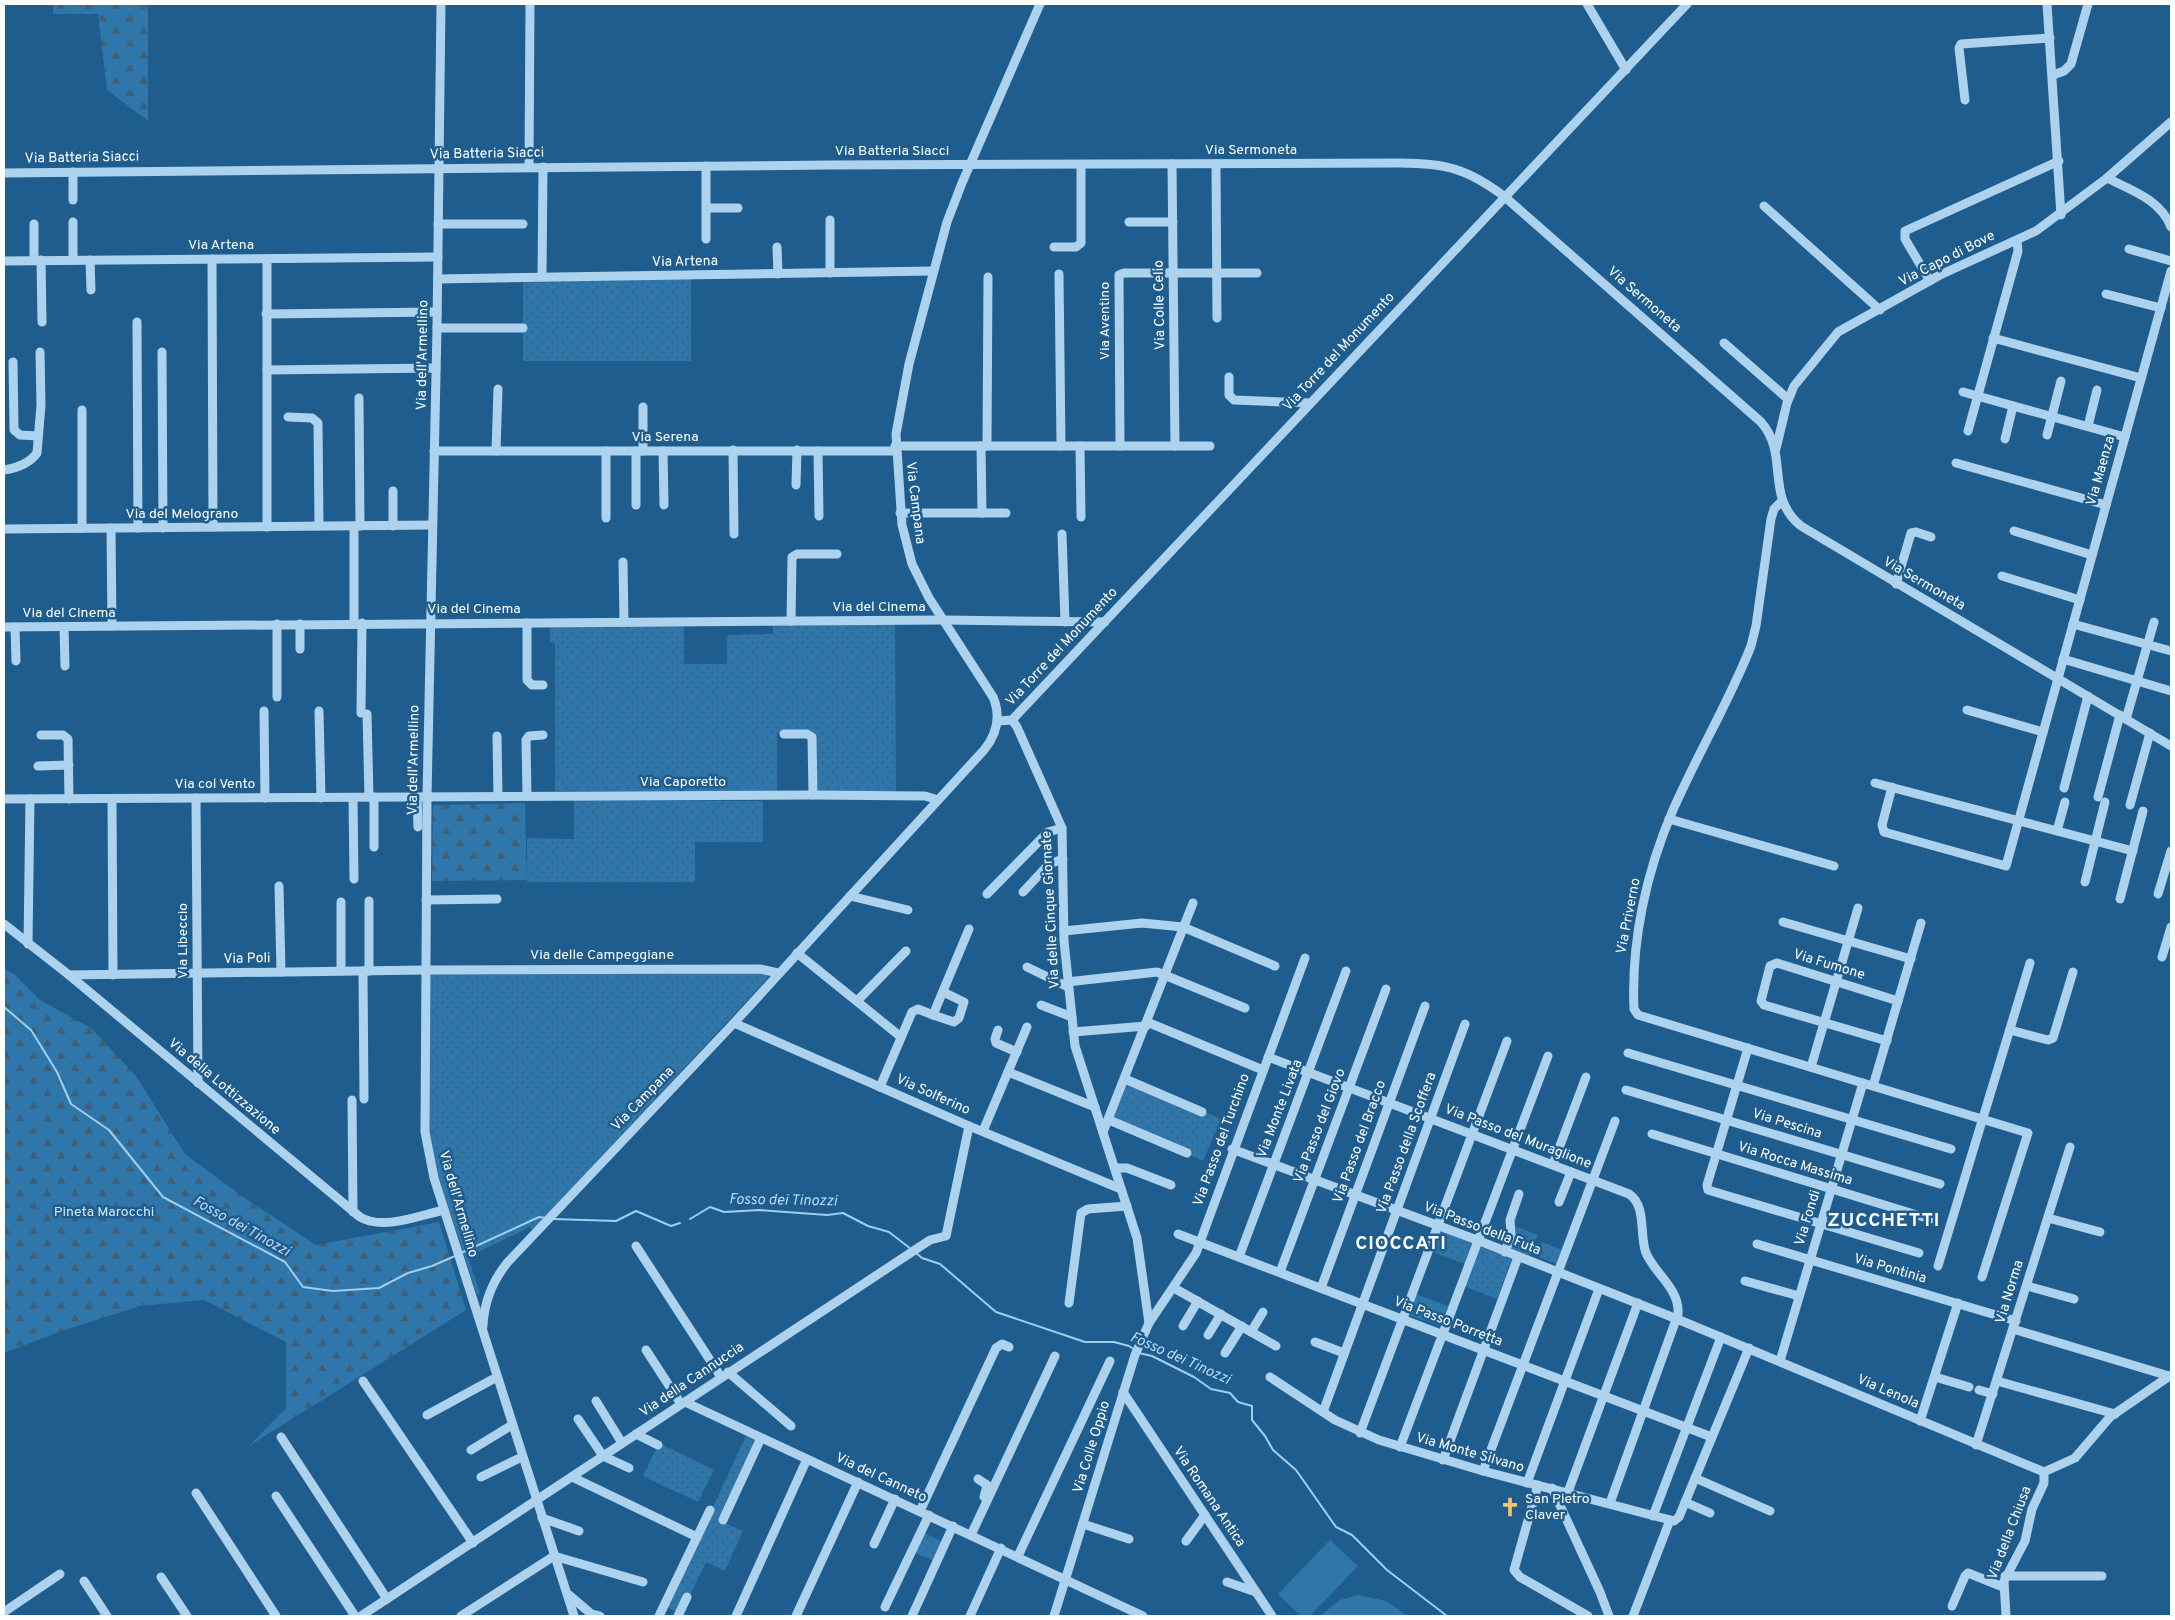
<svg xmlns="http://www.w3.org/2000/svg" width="2175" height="1620" viewBox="0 0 2175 1620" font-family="Overpass,sans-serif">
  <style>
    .grass { fill: url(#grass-dots) }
    .forest { fill: url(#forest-firs) }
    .garden { fill: #2f76aa }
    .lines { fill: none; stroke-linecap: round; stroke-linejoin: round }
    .stream { stroke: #a0ceee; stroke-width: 2 }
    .minor { stroke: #add2ed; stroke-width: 9 }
    .labels { text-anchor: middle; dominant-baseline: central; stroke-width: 5; stroke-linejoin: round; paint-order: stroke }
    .street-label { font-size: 14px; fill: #fff; stroke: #1e5d8e }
    .park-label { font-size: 14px; fill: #d2e9f9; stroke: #1e5d8e }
    .poi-label { font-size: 14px; fill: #fff; stroke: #1e5d8e; text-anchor: start }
    .water-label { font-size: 15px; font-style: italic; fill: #b9dbf4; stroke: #1e5d8e }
    .district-label { font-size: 19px; font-weight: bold; letter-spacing: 1px; fill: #fff; stroke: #1e5d8e }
  </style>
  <defs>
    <pattern id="grass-dots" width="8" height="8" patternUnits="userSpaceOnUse" patternTransform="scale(1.25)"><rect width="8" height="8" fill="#2f76aa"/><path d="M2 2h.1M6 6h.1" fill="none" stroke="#3f5f76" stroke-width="1.8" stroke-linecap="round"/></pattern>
    <pattern id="forest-firs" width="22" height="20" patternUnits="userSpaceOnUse" patternTransform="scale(1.25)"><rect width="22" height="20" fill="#2f76aa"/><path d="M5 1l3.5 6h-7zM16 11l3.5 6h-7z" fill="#3f5f76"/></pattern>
  </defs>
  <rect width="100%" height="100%" fill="#1e5d8e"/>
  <g class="grass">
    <rect x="523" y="279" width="168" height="82"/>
    <path d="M773,623H895L896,791H815V733H777V791H555V643H550V626H684V664H727V635L773,634Z"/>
    <path d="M574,800L763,801V842H695V882H527V838L574,839Z"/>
    <path d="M760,970L769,975L767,979L533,1230L530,1227L468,1257L480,1293L477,1295L428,1145L430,972Z"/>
    <path d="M1125,1082L1203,1114L1208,1113L1221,1119L1203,1161L1111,1118Z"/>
    <path d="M1515,1226L1538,1235L1530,1256L1507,1247Z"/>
    <path d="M1438,1230L1473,1244L1465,1264L1430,1251Z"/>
    <path d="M1542,1242L1562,1250L1556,1264L1536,1256Z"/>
    <path d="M1478,1246L1512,1259L1497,1299L1463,1286Z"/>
    <path d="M747,1433L758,1439L720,1521L743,1531L725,1571L706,1562L681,1614L667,1607Z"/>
    <path d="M659,1443L714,1470L698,1502L643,1476Z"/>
    <path d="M924,1533L943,1542L934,1561L915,1553Z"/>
  </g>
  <g class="forest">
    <path d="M53,4H148V121L107,90L98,14H53Z"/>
    <path d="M525,803L527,880L432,881L433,805Z"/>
    <path d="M4,969L13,973L40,1000L91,1028L136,1076L185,1154L242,1196L316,1245L439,1222L466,1310L249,1446L286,1408V1342L204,1300L140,1306L59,1332L4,1353Z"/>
  </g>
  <g class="garden">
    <path d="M1413,1293L1448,1306L1440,1326L1406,1314Z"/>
    <path d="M1330,1540L1358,1566L1310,1616H1301L1278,1594Z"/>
    <path d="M1358,1595L1386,1601L1408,1616H1320L1340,1600Z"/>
  </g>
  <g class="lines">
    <g class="stream">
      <path d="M4,1007L31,1030L57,1072L71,1104L109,1130L163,1197L285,1262L303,1287L333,1291L379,1288L408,1273L432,1266L455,1256"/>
      <path d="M553,1219L616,1221L636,1211L671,1226L680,1223"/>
      <path d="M690,1219L710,1207L724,1212L760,1210L827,1215L843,1213L868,1226L889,1232L911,1249"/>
      <path d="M915,1252L922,1258L940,1264L996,1312L1085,1342H1114L1129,1346L1135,1350"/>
      <path d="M461,1253L539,1217L546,1218"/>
      <path d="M1139,1353L1152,1356L1194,1377L1211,1389L1230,1393L1238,1402L1252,1406V1420L1265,1436L1273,1450L1296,1470L1336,1527L1352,1535L1387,1570L1447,1616"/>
    </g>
    <g class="minor">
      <path d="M441,4L437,328L427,797L425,1132L434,1178L574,1616"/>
      <path d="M1587,4L1626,70"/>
      <path d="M2047,4L2061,215"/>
      <path d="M2053,75L2064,71L2071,64L2088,4"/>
      <path d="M1965,100L1959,48L1961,44L2050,38"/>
      <path d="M1172,164L1175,446"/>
      <path d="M1216,164L1217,318"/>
      <path d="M706,166V239"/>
      <path d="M529,167L530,4"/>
      <path d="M73,172V200"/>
      <path d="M4,173L830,165L1400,163C1446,163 1468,169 1505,197L1761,422C1790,455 1764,496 1801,526L2171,746"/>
      <path d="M2107,178C2131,190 2161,200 2171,227"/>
      <path d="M1764,206L1880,310"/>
      <path d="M707,208H738"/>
      <path d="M830,220V273"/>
      <path d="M73,222V260"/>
      <path d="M1129,222H1173"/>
      <path d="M34,224V260"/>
      <path d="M438,224H523"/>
      <path d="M777,247L778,274"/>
      <path d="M1054,247H1076L1081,243V165"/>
      <path d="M2129,249L2171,261"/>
      <path d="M212,259L213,527"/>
      <path d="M267,259V527"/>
      <path d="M41,260L42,322"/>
      <path d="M90,260L91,290"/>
      <path d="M4,261L438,257"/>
      <path d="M1059,274L1061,446"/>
      <path d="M542,277L543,167"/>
      <path d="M438,279L933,271"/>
      <path d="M1930,281L1905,239V231L2059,161"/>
      <path d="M2106,294L2161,308"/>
      <path d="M266,314L437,312"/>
      <path d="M137,322L138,528"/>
      <path d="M437,328H523"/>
      <path d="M1993,338L2141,378"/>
      <path d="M1724,343L1788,399"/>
      <path d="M162,352L163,528"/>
      <path d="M13,362L14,430L20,435L38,436"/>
      <path d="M267,370L436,368"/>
      <path d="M1229,377V395L1234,400L1310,403"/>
      <path d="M1963,392L2125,437"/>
      <path d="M359,398L360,526"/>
      <path d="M643,407V451"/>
      <path d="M82,410V528"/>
      <path d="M288,417L312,418L318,423L319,526"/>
      <path d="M2088,426L2097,390"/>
      <path d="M1968,431L2018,251L2017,241"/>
      <path d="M2047,435L2061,381"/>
      <path d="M2005,439L2013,406"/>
      <path d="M895,446H1210"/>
      <path d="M981,446L982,513"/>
      <path d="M987,446L988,277"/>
      <path d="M1080,446L1081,517"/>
      <path d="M1120,446L1119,275L1124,273H1257"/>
      <path d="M1776,449L1787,403L1794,386L1838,332L1940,275L2036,231L2107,178L2171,122"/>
      <path d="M733,450L734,534"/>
      <path d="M434,451H895"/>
      <path d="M496,451L498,389"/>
      <path d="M663,451L664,505"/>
      <path d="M818,451L819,516"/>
      <path d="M1956,463L2106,505"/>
      <path d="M4,470C17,468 29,464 37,453L41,405L40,352"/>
      <path d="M796,485L797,450"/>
      <path d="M393,491V526"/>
      <path d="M1782,501L1774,509L1771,519L1756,626L1751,646C1729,702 1697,755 1673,810C1646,872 1631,942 1634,1009L1638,1015L2028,1133L1982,1277"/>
      <path d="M636,505V451"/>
      <path d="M900,513H1006"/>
      <path d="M606,518V451"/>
      <path d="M111,528L112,626"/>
      <path d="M4,529L432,525"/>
      <path d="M2014,531L2092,555"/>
      <path d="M1062,534L1065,622"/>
      <path d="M623,562L624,622"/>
      <path d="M2002,576L2080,600"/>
      <path d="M1896,584L1911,533L1916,532L1931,537"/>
      <path d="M791,621L792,557L797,554H837"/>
      <path d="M354,623V526"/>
      <path d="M527,623V680L532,685H543"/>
      <path d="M277,624V697"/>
      <path d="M300,624V649"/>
      <path d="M2073,624L2171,651"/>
      <path d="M4,627L944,620L1105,622"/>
      <path d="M15,627L16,661"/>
      <path d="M64,627L65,666"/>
      <path d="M2063,659L2171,691"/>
      <path d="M1967,710L2043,732"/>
      <path d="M264,711L265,798"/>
      <path d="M319,711L321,798"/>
      <path d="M361,713L362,623"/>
      <path d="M367,714L369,797"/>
      <path d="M2126,719L2154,622"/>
      <path d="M1012,720L1687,4"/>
      <path d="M998,721L1012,720L1017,727L1062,828L1064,941L1075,1046L1137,1238L1149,1323"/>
      <path d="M784,734H807L812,737L813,795"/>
      <path d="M41,735H63L68,739L69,799"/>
      <path d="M497,736L498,796"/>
      <path d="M38,766L69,765"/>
      <path d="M1875,783L2133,851"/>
      <path d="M1892,787L1882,825L1884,832L2006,866L2171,271"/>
      <path d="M2064,788L2088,696"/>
      <path d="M527,796L526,740L529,736L543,735"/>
      <path d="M374,797V847"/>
      <path d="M417,797L418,827"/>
      <path d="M2098,797L2120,715"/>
      <path d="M196,798L198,1083"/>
      <path d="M353,798L354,879"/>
      <path d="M4,799L813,795L925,796L938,800"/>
      <path d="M112,799L113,975"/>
      <path d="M2130,805L2150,733"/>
      <path d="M1669,819L1834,866"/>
      <path d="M2057,831L2065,802"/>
      <path d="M2085,882L2105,802"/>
      <path d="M279,886L281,972"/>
      <path d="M1023,892L1049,864L1063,859"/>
      <path d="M987,894L1048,832L1062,828"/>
      <path d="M2158,894L2171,851"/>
      <path d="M850,896L908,910"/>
      <path d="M2120,899L2143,811"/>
      <path d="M426,900L497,899"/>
      <path d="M369,901V971"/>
      <path d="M1783,922L1911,959"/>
      <path d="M4,924L69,975L360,1217C383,1231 420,1215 444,1210"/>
      <path d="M1064,931L1142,923L1183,927L1275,966"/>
      <path d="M28,944L30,799"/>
      <path d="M797,953L901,1037"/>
      <path d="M2162,957L2171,927"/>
      <path d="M1027,967L1068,987"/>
      <path d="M341,971V902"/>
      <path d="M363,971L364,1099"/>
      <path d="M69,975L425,970L760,969L778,973"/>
      <path d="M1067,982L1157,972L1245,1008"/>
      <path d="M857,1001L906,951"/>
      <path d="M1041,1005L1072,1017"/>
      <path d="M933,1015L954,1022L959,1018L964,1002L943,992"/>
      <path d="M1147,1022L1263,1070"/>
      <path d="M734,1023L969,1126L1121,1189"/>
      <path d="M998,1030L995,1039L996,1043L1017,1052"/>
      <path d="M2010,1030L2048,1040L2053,1038L2073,972"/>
      <path d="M1073,1032L1146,1026"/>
      <path d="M1887,1041L1764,1005L1761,1001L1770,966L1777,963L1898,1001"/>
      <path d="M1748,1048L1707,1185L1708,1190L1919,1253"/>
      <path d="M1628,1053L1951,1149"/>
      <path d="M1268,1057L1629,1194C1647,1206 1639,1235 1646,1253C1655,1274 1680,1289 1678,1314L1610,1503"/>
      <path d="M1811,1067L1858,908"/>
      <path d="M1008,1072L1095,1107"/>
      <path d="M1125,1079L1202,1112"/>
      <path d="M1873,1086L1921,923"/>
      <path d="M880,1087L912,1012L918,1009L933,1015L969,929"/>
      <path d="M1626,1090L1940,1184"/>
      <path d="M352,1100L353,1212"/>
      <path d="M1109,1120L1187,1153"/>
      <path d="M983,1131L1027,1027"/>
      <path d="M1103,1132L1193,903"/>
      <path d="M1652,1134L1930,1219"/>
      <path d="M1232,1149L1477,1240L1677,1319L2044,1472"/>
      <path d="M1553,1164L1586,1077"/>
      <path d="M1115,1168H1127L1171,1185"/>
      <path d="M1559,1202L1571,1172"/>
      <path d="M2048,1218L2100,1232"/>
      <path d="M1178,1234L1709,1436"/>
      <path d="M1757,1244L2016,1321"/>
      <path d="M636,1246L721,1377"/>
      <path d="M1505,1252L1511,1235L1510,1220L1519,1194"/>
      <path d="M1239,1257L1346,971"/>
      <path d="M1938,1266L2030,963"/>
      <path d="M1280,1272L1386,989"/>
      <path d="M1745,1281L1799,1296"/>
      <path d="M2027,1286L2074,1299"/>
      <path d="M1174,1288L1276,1346"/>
      <path d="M1321,1288L1425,1006"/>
      <path d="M1069,1303L1081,1213L1088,1209L1127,1206"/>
      <path d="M483,1326C484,1302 492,1282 507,1263L734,1023L984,750C997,734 1001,716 993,697L929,598L912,564L902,525L896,434L909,364L947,222L962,183L1040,4"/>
      <path d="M1183,1326L1198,1301"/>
      <path d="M2013,1329L2169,1376"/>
      <path d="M1251,1332L1263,1312"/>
      <path d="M1208,1335L1221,1314"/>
      <path d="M1315,1342L1344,1353"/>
      <path d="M646,1350L681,1404"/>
      <path d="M1225,1353L1242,1326"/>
      <path d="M1780,1361L1863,1083"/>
      <path d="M728,1372L791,1426"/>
      <path d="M1270,1377L1335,1420L1379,1440L1483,1471L1674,1521L1679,1517L1749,1348"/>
      <path d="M1935,1377L1969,1387"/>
      <path d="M363,1381L473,1543"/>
      <path d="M1997,1381L2115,1414"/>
      <path d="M1979,1390L1993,1394"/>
      <path d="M1123,1392L1272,1616"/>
      <path d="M596,1401L622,1443"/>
      <path d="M685,1402L1143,1616"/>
      <path d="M1323,1412L1465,1024"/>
      <path d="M427,1415L497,1377"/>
      <path d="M578,1419L603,1456L629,1468"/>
      <path d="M1920,1421L1958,1303"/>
      <path d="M1360,1433L1507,1041"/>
      <path d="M636,1434L658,1445"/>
      <path d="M281,1437L387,1599"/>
      <path d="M1976,1445L2070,1147"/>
      <path d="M1400,1447L1548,1056"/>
      <path d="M471,1450L512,1425"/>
      <path d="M1443,1460L1518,1257"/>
      <path d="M1483,1471L1615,1121"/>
      <path d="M481,1477L522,1457"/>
      <path d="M572,1477L697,1537"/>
      <path d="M1695,1478L1770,1511"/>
      <path d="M978,1479L987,1485L984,1497"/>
      <path d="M1527,1483L1599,1289"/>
      <path d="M1538,1485L1514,1570L1520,1577L1588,1616"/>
      <path d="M1552,1488L1600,1592L1609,1616"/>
      <path d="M1568,1492L1638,1303"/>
      <path d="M196,1493L276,1616"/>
      <path d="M276,1496L355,1616"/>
      <path d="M1685,1502L1710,1513"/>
      <path d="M920,1511L996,1348L1002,1344L1009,1347"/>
      <path d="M1653,1516L1721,1337"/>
      <path d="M542,1518L579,1531"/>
      <path d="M723,1520L761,1438"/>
      <path d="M1083,1524L1129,1539"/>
      <path d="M971,1535L1055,1356"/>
      <path d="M1186,1541L1205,1515"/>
      <path d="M874,1544L895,1499"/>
      <path d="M1018,1556L1110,1361"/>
      <path d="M2005,1576H2102"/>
      <path d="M161,1577L187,1616"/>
      <path d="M84,1581L107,1616"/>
      <path d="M1227,1582L1256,1592"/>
      <path d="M569,1595L589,1612"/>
      <path d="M1952,1606L1965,1576L1968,1573L2003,1587"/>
      <path d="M885,1607L929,1515"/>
      <path d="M4,1612L60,1574"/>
      <path d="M592,1614L600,1616"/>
      <path d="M361,1616L930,1240L946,1236L969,1126"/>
      <path d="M461,1616L554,1556L643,1582"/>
      <path d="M659,1616L710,1510"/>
      <path d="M678,1616L687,1597"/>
      <path d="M736,1616L807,1459"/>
      <path d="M796,1616L858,1482"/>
      <path d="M912,1616L953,1526"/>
      <path d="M970,1616L1001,1548"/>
      <path d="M1054,1616L1135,1355L1149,1323L1196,1253L1305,958"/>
      <path d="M1633,1616L1670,1520"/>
      <path d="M2006,1616L2004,1581L2025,1541L2032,1509L2044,1483V1472L2075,1458L2110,1417L2171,1375"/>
    </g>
  </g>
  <defs>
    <symbol id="church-bare" viewBox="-9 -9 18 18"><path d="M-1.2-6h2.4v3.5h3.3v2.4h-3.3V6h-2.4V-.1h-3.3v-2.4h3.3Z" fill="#fbc06c" stroke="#1e5d8e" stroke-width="2.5" paint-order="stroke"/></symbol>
  </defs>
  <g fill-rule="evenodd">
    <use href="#church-bare" x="1496" y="1493" width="28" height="28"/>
  </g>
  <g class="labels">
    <g class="street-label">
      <text x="1251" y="150">Via Sermoneta</text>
      <text x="892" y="151">Via Batteria Siacci</text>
      <text transform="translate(487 154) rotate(-1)">Via Batteria Siacci</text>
      <text transform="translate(82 158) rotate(-1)">Via Batteria Siacci</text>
      <text x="221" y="245">Via Artena</text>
      <text transform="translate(1947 259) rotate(-27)">Via Capo di Bove</text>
      <text transform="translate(685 262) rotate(-1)">Via Artena</text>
      <text transform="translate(1644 300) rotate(41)">Via Sermoneta</text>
      <text transform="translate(1160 305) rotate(-91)">Via Colle Celio</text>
      <text transform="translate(1105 321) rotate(-90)">Via Aventino</text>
      <text transform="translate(1339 352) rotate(-47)">Via Torre del Monumento</text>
      <text transform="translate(423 355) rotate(-89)">Via dell'Armellino</text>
      <text x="665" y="437">Via Serena</text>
      <text transform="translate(2101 471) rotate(-74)">Via Maenza</text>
      <text transform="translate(915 503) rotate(83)">Via Campana</text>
      <text x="182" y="514">Via del Melograno</text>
      <text transform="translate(1924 584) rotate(30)">Via Sermoneta</text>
      <text x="879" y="607">Via del Cinema</text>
      <text x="474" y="609">Via del Cinema</text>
      <text x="69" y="613">Via del Cinema</text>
      <text transform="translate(1062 647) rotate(-47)">Via Torre del Monumento</text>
      <text transform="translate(414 760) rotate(-89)">Via dell'Armellino</text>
      <text x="683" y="782">Via Caporetto</text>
      <text x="215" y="784">Via col Vento</text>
      <text transform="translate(1051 910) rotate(-93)">Via delle Cinque Giornate</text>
      <text transform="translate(1629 916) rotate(-79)">Via Priverno</text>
      <text transform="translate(183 941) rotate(-90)">Via Libeccio</text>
      <text x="602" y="955">Via delle Campeggiane</text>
      <text transform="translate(247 959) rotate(-1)">Via Poli</text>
      <text transform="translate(1829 965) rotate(17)">Via Fumone</text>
      <text transform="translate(224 1087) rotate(40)">Via della Lottizzazione</text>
      <text transform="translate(933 1095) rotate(24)">Via Solferino</text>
      <text transform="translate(643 1099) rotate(-46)">Via Campana</text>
      <text transform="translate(1280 1109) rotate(-69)">Via Monte Livata</text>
      <text transform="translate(1787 1124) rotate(17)">Via Pescina</text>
      <text transform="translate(1320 1126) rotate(-69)">Via Passo del Giovo</text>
      <text transform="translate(1518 1137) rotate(21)">Via Passo del Muraglione</text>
      <text transform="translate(1222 1140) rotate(-70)">Via Passo del Turchino</text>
      <text transform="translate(1360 1142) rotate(-70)">Via Passo del Bracco</text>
      <text transform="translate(1407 1143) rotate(-70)">Via Passo della Scoffera</text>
      <text transform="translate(1795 1164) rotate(17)">Via Rocca Massima</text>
      <text transform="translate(458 1204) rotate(74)">Via dell'Armellino</text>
      <text transform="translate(1808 1218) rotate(-73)">Via Fondi</text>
      <text transform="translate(1482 1229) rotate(21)">Via Passo della Futa</text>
      <text transform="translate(1890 1269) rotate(16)">Via Pontinia</text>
      <text transform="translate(2010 1292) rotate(-73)">Via Norma</text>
      <text transform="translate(1448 1322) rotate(21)">Via Passo Porretta</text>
      <text transform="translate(692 1380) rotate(-34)">Via della Cannuccia</text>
      <text transform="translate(1888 1392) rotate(23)">Via Lenola</text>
      <text transform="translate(1092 1447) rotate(-73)">Via Colle Oppio</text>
      <text transform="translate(1470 1453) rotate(16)">Via Monte Silvano</text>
      <text transform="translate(881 1478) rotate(25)">Via del Canneto</text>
      <text transform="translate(1209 1497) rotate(56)">Via Romana Antica</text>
      <text transform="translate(2010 1533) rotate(-69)">Via della Chiusa</text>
    </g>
    <g class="park-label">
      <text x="104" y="1212">Pineta Marocchi</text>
    </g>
    <g class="poi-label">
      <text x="1525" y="1499">San Pietro<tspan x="1525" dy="16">Claver</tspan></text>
    </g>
    <g class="water-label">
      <text transform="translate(783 1201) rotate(1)">Fosso dei Tinozzi</text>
      <text transform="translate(241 1227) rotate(29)">Fosso dei Tinozzi</text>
      <text transform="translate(1180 1359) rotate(24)">Fosso dei Tinozzi</text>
    </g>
    <g class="district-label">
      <text x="1884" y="1221">ZUCCHETTI</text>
      <text x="1401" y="1244">CIOCCATI</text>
    </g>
  </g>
  <rect width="2175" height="1620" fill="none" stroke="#ffffff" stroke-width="10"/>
</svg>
